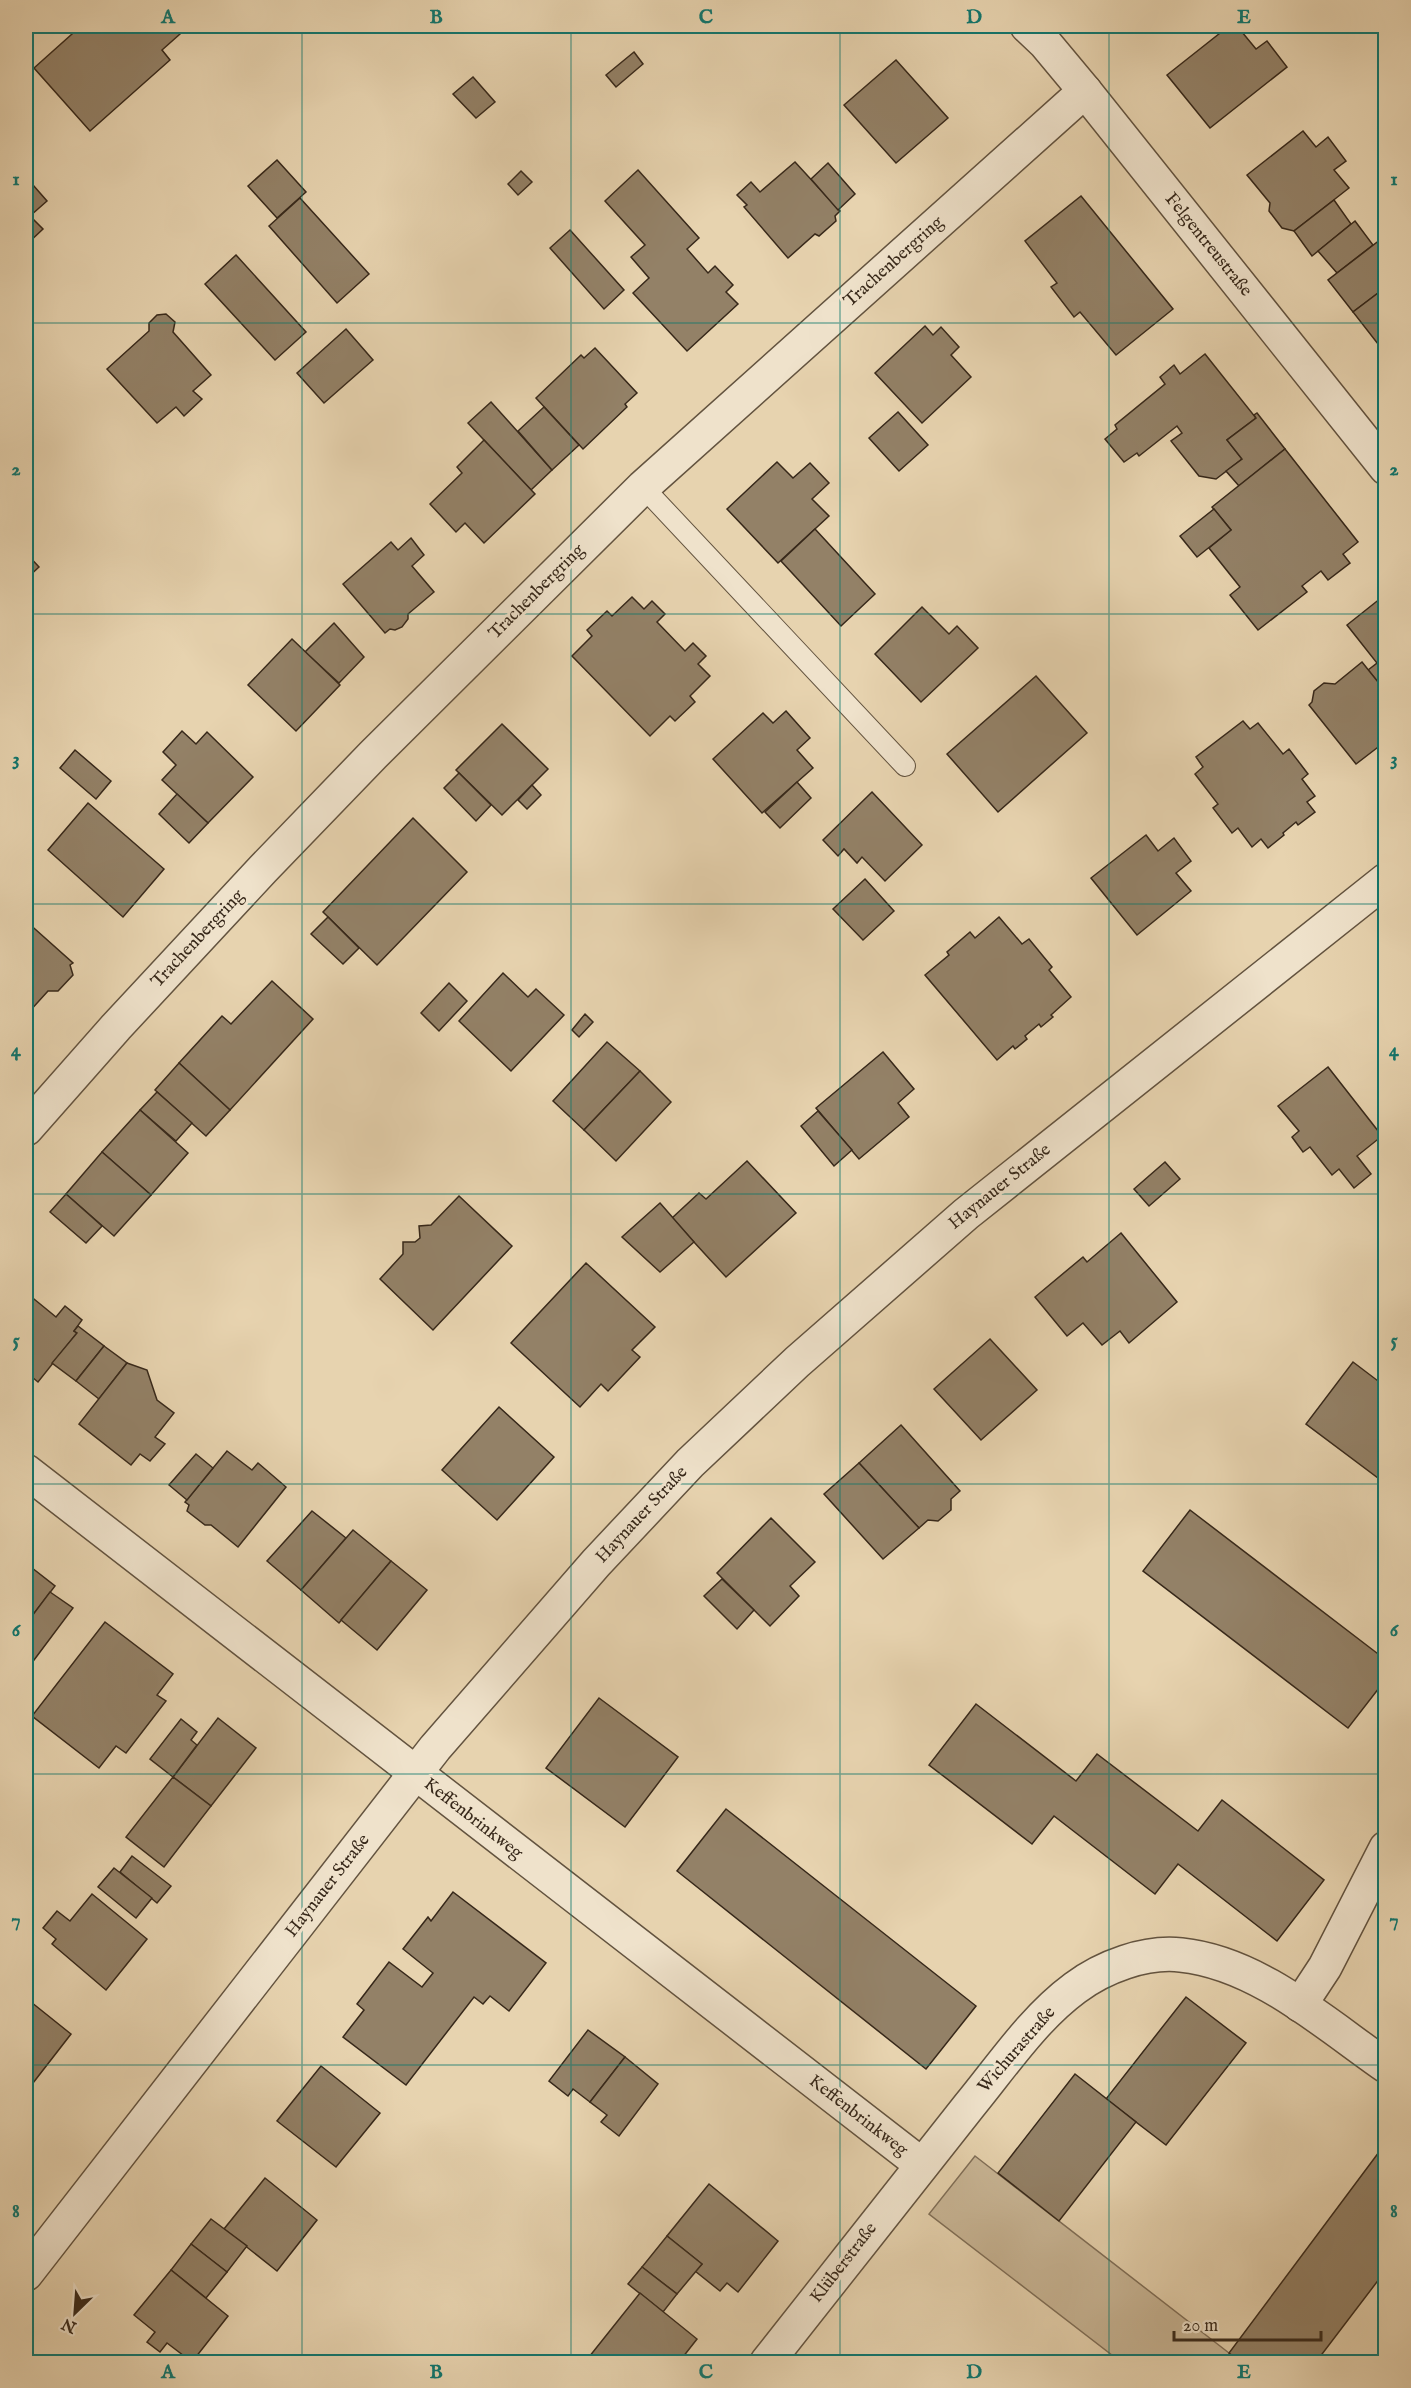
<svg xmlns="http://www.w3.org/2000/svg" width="1411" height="2388" viewBox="0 0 1411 2388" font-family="'IM FELL English',serif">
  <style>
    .green { fill: #c9b696; stroke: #806f58; stroke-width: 1.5 }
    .building { fill: #938167; stroke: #37281a; stroke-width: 1.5 }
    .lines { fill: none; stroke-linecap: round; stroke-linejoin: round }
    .lane-casing { stroke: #63533f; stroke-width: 22 }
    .street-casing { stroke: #63533f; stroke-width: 36 }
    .lane { stroke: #efe2cb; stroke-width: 20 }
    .street { stroke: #efe2cb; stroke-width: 33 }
    .grid { fill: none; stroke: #0f766e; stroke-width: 1.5; stroke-opacity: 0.55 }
    .labels { text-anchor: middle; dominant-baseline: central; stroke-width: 6; stroke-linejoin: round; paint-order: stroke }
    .street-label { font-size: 18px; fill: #37281a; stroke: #efe2cb }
    .neatline { fill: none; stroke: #0f766e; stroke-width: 2 }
    .grid-label { font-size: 20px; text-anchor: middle; font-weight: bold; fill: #0f766e }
  </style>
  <rect width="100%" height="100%" fill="#e7d3af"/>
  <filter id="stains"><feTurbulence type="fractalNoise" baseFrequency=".00333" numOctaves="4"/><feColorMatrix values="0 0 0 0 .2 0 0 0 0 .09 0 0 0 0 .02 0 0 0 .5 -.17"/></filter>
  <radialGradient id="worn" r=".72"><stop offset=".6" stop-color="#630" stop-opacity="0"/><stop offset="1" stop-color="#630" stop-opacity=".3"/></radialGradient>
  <path class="green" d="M975,2156L1229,2353L1241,2362H1121L929,2214Z"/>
  <g class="building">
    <path d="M81,26H189L162,50L170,60L90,131L34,68Z"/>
    <path d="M1124,26H1140L1130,33Z"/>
    <path d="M1229,26H1237L1256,49L1267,41L1287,67L1210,128L1167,75Z"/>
    <path d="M634,52L643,64L616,87L606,75Z"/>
    <path d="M896,60L948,118L896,163L844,105Z"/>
    <path d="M473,77L495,102L476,118L453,94Z"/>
    <path d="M1303,131L1316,147L1328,137L1346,161L1334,170L1349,188L1294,231L1282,228L1269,211L1270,203L1247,175Z"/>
    <path d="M277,160L306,192L277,218L248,186Z"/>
    <path d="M795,162L840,211L835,216L836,221L819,236L815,234L788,258L744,207L747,205L737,195L751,182L760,192Z"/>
    <path d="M828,163L855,194L838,210L811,179Z"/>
    <path d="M638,170L699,238L687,249L708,273L715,266L733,285L726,292L738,304L687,351L633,293L649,278L631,257L645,245L605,201Z"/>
    <path d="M521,171L532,182L518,195L508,184Z"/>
    <path d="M26,177L47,201L30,216L43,229L26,245Z"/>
    <path d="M1081,196L1173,309L1116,355L1080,312L1074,317L1051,287L1057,283L1025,241Z"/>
    <path d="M300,198L369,274L337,303L269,226Z"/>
    <path d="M1334,200L1351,224L1312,256L1294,231Z"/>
    <path d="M1355,221L1373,245L1337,273L1318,251Z"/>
    <path d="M570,230L624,290L604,309L550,248Z"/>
    <path d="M1385,236L1386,287L1353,312L1328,280Z"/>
    <path d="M236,255L306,332L275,360L205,284Z"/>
    <path d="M1386,287V338L1378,344L1353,312Z"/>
    <path d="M166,314L175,322L173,332L211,375L193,391L202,399L184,416L176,407L157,423L107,369L149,331V323L157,315Z"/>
    <path d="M925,326L933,335L941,327L959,347L951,355L971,377L922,423L875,373Z"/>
    <path d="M346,329L373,360L324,403L297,373Z"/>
    <path d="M595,348L637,393L625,404L627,407L583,449L536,398L581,355L584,358Z"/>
    <path d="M1205,354L1256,418L1227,440L1242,459L1216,479L1199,476L1171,441L1182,433L1177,426L1139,456L1137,453L1124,462L1105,439L1117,429L1115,425L1165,384L1160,377L1174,365L1180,374Z"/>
    <path d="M491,402L552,470L531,490L468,423Z"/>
    <path d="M544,407L579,445L552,470L518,431Z"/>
    <path d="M898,412L928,445L899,471L869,438Z"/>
    <path d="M1257,413L1285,449L1239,486L1226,471L1242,459L1227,440L1256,418L1254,415Z"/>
    <path d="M484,440L535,494L484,543L465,523L456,532L430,504L462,473L457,467Z"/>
    <path d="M1285,449L1358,542L1343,554L1350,563L1328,580L1321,571L1302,586L1307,592L1258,630L1230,595L1240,587L1209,548L1231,530L1212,507Z"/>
    <path d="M777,462L793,478L810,463L829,483L812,499L829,516L778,563L727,509Z"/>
    <path d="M1214,509L1231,530L1197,557L1180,536Z"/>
    <path d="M815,529L875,594L841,626L781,561Z"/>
    <path d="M411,538L424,555L412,566L434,592L408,614V619L402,627L395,630L390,629L385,633L343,584L391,542L398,550Z"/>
    <path d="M26,553L39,567L26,579Z"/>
    <path d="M1386,594V692L1368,670L1377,663L1347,625Z"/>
    <path d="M632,597L644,609L652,601L665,614L657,622L685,651L693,643L706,656L698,664L710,676L690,696L695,702L675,721L670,716L650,736L572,656L592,636L587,630L607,611L612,616Z"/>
    <path d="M922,607L949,634L957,626L978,648L921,702L875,654Z"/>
    <path d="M334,623L364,657L339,683L305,652Z"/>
    <path d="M292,639L340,685L296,731L248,685Z"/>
    <path d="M1362,662L1386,692V741L1356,764L1309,705L1312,702L1314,691L1324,683L1335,684Z"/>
    <path d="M1036,676L1087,733L998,812L947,754Z"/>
    <path d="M786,711L810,738L797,750L813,768L762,813L713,759L763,713L773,723Z"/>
    <path d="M1243,721L1250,729L1258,723L1283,754L1289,749L1308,774L1302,779L1315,796L1307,802L1315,812L1298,825L1296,822L1283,833L1284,835L1268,848L1261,839L1252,847L1238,828L1232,833L1213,808L1218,804L1195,774L1203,767L1196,757Z"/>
    <path d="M502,724L548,769L502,815L456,770Z"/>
    <path d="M182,731L196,744L207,732L253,777L208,823L162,780L176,765L163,752Z"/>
    <path d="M75,750L111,781L96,799L60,768Z"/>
    <path d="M459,773L491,805L476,821L444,788Z"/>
    <path d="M797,782L811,798L780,828L765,812Z"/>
    <path d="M532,785L541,795L527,809L518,800Z"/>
    <path d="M872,792L922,845L885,881L862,857L857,863L844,849L838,856L823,840Z"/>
    <path d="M177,794L208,823L189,843L159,814Z"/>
    <path d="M88,803L164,869L123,917L48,850Z"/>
    <path d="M413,818L467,872L377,965L323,912Z"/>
    <path d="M1146,835L1158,851L1174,838L1191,861L1176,873L1191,891L1137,935L1091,878Z"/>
    <path d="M865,879L894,911L863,940L833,909Z"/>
    <path d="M328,917L359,948L343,964L311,934Z"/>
    <path d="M999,917L1022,944L1029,939L1052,967L1049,970L1071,997L1051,1015L1053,1017L1041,1027L1039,1024L1025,1036L1027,1039L1015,1049L1013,1046L997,1060L925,975L949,955L947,952L970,932L975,938Z"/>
    <path d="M26,921L73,963L70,965L73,975L58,991H48L29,1012L26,1009Z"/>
    <path d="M503,973L528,997L536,989L564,1015L511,1071L459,1021Z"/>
    <path d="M272,981L313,1019L230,1110L179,1063L222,1016L231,1024Z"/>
    <path d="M449,983L467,1001L439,1031L421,1013Z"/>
    <path d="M585,1014L593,1022L579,1037L572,1030Z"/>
    <path d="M607,1042L640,1071L584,1130L553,1101Z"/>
    <path d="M883,1052L914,1089L898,1103L909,1117L859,1159L816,1108Z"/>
    <path d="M179,1063L230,1110L206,1136L155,1090Z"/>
    <path d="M1328,1067L1382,1136L1357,1156L1371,1174L1354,1188L1339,1169L1332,1175L1310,1147L1303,1152L1292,1137L1299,1131L1278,1106Z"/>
    <path d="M640,1071L671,1102L616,1161L584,1130Z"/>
    <path d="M157,1092L192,1123L176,1141L140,1110Z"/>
    <path d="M140,1110L188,1153L151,1195L102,1152Z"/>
    <path d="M818,1111L852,1150L834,1166L801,1126Z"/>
    <path d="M102,1152L151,1195L114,1236L66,1194Z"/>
    <path d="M747,1161L796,1213L726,1277L672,1218L699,1193L706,1199Z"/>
    <path d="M1165,1162L1180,1179L1149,1206L1134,1189Z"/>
    <path d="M66,1194L102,1226L86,1243L50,1212Z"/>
    <path d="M459,1196L512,1246L433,1330L380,1279L403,1254V1242H415L420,1238L419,1226L431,1225Z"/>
    <path d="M660,1203L694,1242L660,1272L622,1237Z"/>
    <path d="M1121,1233L1177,1302L1129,1343L1120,1331L1102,1345L1083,1323L1067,1336L1035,1297L1083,1257L1087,1262Z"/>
    <path d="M586,1263L655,1327L632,1350L640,1357L608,1391L601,1384L580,1407L511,1343Z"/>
    <path d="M34,1299L56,1317L65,1306L82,1320L74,1331L77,1333L38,1382L26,1372V1309Z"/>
    <path d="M78,1326L104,1346L76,1381L52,1363L77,1333L74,1331Z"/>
    <path d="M990,1339L1037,1390L981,1440L934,1389Z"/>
    <path d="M104,1346L127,1363L99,1399L76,1381Z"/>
    <path d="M1353,1362L1386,1387V1484L1306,1424Z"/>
    <path d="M127,1363L147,1370L157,1400L174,1413L155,1437L165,1444L150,1461L140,1454L131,1465L79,1424Z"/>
    <path d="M499,1407L554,1457L497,1520L442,1470Z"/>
    <path d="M901,1425L960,1491L951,1499V1510L938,1521L928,1520L919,1528L859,1463Z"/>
    <path d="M227,1451L252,1470L258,1463L286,1487L238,1547L211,1525H205L187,1511L189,1505L185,1502Z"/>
    <path d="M196,1454L213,1468L187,1500L169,1485Z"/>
    <path d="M859,1463L919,1528L883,1559L824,1494Z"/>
    <path d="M1190,1510L1386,1660V1679L1348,1728L1143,1571Z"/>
    <path d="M312,1511L346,1538L301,1590L267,1561Z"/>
    <path d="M771,1518L815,1562L790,1586L799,1596L770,1626L717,1573Z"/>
    <path d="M353,1530L391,1561L339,1623L301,1590Z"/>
    <path d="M391,1561L427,1590L377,1650L341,1620Z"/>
    <path d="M27,1564L55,1586L26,1624V1566Z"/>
    <path d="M722,1579L754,1610L737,1629L704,1596Z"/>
    <path d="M50,1592L73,1608L28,1668L26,1666V1624Z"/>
    <path d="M105,1622L173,1674L157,1695L166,1701L126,1753L116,1746L99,1768L32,1716Z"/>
    <path d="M599,1698L678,1757L625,1827L546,1768Z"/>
    <path d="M976,1704L1076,1781L1097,1754L1198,1831L1222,1800L1324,1880L1277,1941L1178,1864L1155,1894L1054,1816L1032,1844L929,1765Z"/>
    <path d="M218,1718L256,1748L211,1806L173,1777Z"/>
    <path d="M181,1719L197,1732L191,1740L197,1745L173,1777L150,1759Z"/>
    <path d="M173,1777L211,1806L164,1867L126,1837Z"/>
    <path d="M726,1809L976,2006L926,2069L677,1871Z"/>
    <path d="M132,1856L171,1886L157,1903L120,1872Z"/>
    <path d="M114,1868L152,1898L136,1918L98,1887Z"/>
    <path d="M453,1892L546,1963L509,2011L490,1996L483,2004L474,1997L406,2085L343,2037L364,2010L357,2004L389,1962L422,1987L433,1973L403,1949L428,1917L431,1921Z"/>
    <path d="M92,1894L147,1939L106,1990L52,1944L56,1939L43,1928L57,1911L70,1921Z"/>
    <path d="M1186,1997L1246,2043L1166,2145L1106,2099Z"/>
    <path d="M26,1998L71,2034L26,2092Z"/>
    <path d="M588,2030L625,2057L590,2102L573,2089L568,2096L549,2081Z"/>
    <path d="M625,2057L658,2084L619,2136L601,2122L607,2115L590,2102Z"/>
    <path d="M321,2066L380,2113L336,2167L277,2121Z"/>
    <path d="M1075,2074L1136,2122L1059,2221L998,2173Z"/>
    <path d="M1382,2148L1386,2150V2270L1316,2362H1241L1229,2353Z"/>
    <path d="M265,2178L317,2220L277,2271L224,2229Z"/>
    <path d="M709,2184L778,2241L738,2292L727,2283L720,2291L695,2271L702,2264L667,2236Z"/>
    <path d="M211,2219L247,2246L227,2272L191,2244Z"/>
    <path d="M667,2236L702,2264L677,2294L642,2267Z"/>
    <path d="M191,2244L227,2272L206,2298L171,2270Z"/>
    <path d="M642,2267L677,2294L663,2312L628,2284Z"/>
    <path d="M171,2270L228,2316L192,2362L167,2343L160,2352L147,2342L155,2332L134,2315Z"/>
    <path d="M640,2293L697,2339L679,2362H585Z"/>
  </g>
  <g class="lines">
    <defs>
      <path id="lane" d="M643,487L905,766"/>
      <g id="street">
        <path d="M1027,26L1045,43L1085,91L1386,468"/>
        <path d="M26,1129L116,1027L263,869L373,755L643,487L1085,91"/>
        <path d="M26,1471L922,2165"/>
        <path d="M1300,2005L1325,1967L1386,1848"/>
        <path d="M26,2274L435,1748L596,1563L690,1463L797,1362L966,1214L1386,880"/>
        <path d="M767,2362C835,2277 901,2191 969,2106C1002,2066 1033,2019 1075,1988C1103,1967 1145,1951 1181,1955C1258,1963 1324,2023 1386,2066"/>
      </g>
    </defs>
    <use href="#lane" class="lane-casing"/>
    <use href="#street" class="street-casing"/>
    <use href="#lane" class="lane"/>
    <use href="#street" class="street"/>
  </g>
  <path class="grid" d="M302,26V2362M571,26V2362M840,26V2362M1109,26V2362M26,323H1386M26,614H1386M26,904H1386M26,1194H1386M26,1484H1386M26,1774H1386M26,2065H1386"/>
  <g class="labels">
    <g class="street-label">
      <text transform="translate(1208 245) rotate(51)">Felgentreustraße</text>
      <text transform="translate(894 262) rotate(-42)">Trachenbergring</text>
      <text transform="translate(537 592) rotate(-45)">Trachenbergring</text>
      <text transform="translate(198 939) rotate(-47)">Trachenbergring</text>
      <text transform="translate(1000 1187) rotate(-39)">Haynauer Straße</text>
      <text transform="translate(642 1515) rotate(-47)">Haynauer Straße</text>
      <text transform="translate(473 1819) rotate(38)">Keffenbrinkweg</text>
      <text transform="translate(328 1886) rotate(-52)">Haynauer Straße</text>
      <text transform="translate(1017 2050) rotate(-49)">Wichurastraße</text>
      <text transform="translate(858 2116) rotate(38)">Keffenbrinkweg</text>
      <text transform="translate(844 2263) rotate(-52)">Klüberstraße</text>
    </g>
  </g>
  <rect width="1411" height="2388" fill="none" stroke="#e7d3af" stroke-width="66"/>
  <g transform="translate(75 2313) rotate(205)" stroke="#efe2cb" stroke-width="4.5" paint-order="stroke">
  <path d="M0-4.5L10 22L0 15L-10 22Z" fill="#37281a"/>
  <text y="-9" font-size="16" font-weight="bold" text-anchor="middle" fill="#37281a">N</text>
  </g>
  <path d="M1174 2331v9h147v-9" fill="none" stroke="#37281a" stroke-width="3"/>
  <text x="1183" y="2331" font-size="18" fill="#37281a" stroke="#efe2cb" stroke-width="4.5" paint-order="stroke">20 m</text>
  <rect x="33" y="33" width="1345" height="2322" class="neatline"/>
  <g class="grid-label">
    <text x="168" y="23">A</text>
    <text x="436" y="23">B</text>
    <text x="706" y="23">C</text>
    <text x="974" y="23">D</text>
    <text x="1244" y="23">E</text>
    <text x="16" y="185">1</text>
    <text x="1394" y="185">1</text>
    <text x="16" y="475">2</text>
    <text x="1394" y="475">2</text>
    <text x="16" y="765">3</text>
    <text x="1394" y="765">3</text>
    <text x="16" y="1056">4</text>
    <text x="1394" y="1056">4</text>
    <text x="16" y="1346">5</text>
    <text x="1394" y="1346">5</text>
    <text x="16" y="1636">6</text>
    <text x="1394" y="1636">6</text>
    <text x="16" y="1926">7</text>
    <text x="1394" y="1926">7</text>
    <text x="16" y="2217">8</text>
    <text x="1394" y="2217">8</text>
    <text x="168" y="2378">A</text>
    <text x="436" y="2378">B</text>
    <text x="706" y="2378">C</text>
    <text x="974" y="2378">D</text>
    <text x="1244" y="2378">E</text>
  </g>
  <rect width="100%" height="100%" filter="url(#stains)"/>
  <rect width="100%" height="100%" fill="url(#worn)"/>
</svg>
